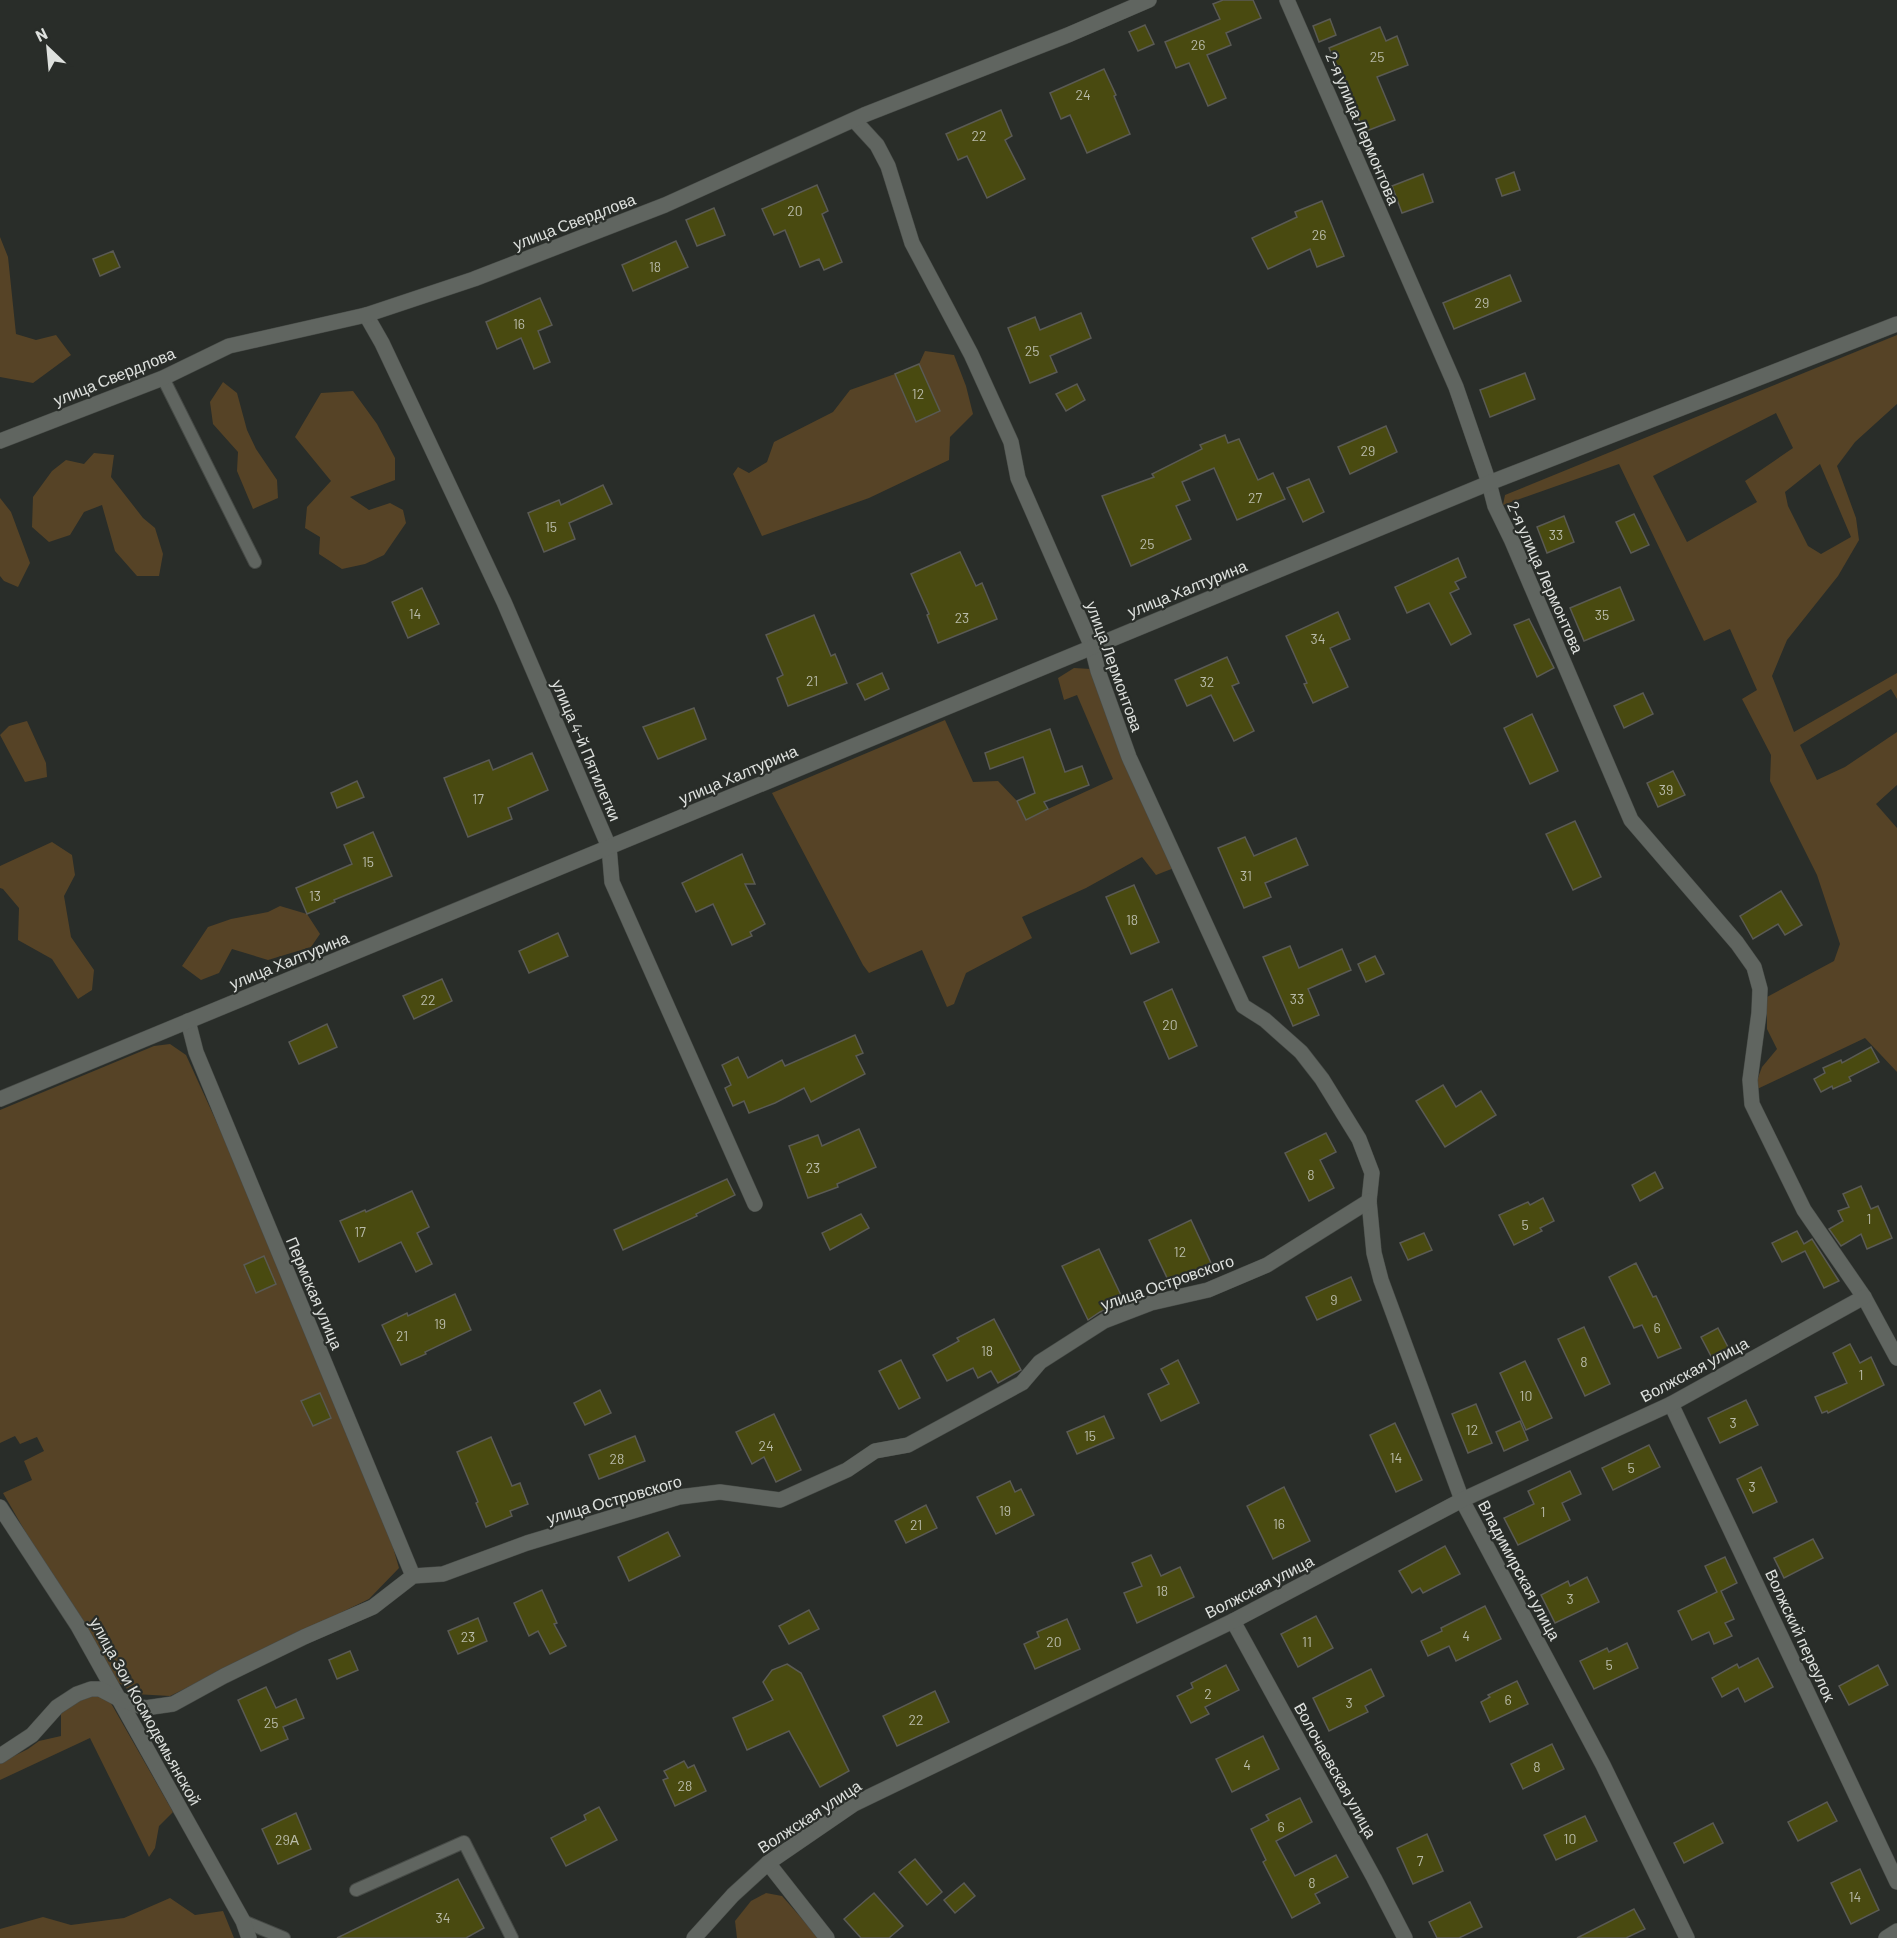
<svg xmlns="http://www.w3.org/2000/svg" width="1897" height="1938" viewBox="0 0 1897 1938" font-family="Barlow,sans-serif">
  <style>
    .green { fill: #564326; fill-rule: evenodd }
    .building { fill: #494a10; stroke: #5a5a54; stroke-width: 1.5 }
    .lines { fill: none; stroke-linecap: round; stroke-linejoin: round }
    .service-casing { stroke: #474b47; stroke-width: 14 }
    .minor-casing { stroke: #474b47; stroke-width: 16 }
    .service { stroke: #606560; stroke-width: 12 }
    .minor { stroke: #606560; stroke-width: 15 }
    .labels { text-anchor: middle; dominant-baseline: central; stroke-width: 4.5; stroke-linejoin: round; paint-order: stroke }
    .number-label { font-size: 14px; fill: #b9bbaa }
    .street-label { font-size: 16px; fill: #dee1de; stroke: #292d29 }
  </style>
  <rect width="100%" height="100%" fill="#292d29"/>
  <g class="green">
    <path d="M0,237L8,257L16,334L36,340L56,335L71,355L33,383L0,377Z"/>
    <path d="M1897,335V404L1855,442L1837,466L1856,518L1859,540L1838,576L1787,640L1772,676L1794,732L1897,673V699L1891,689L1800,745L1817,780L1845,767L1897,732V785L1876,804L1897,828V1072L1865,1038L1753,1091L1762,1067L1777,1049L1767,1029V997L1834,961L1840,944L1817,875L1770,781L1771,755L1742,699L1757,690L1730,629L1704,641L1619,464L1503,505L1505,495ZM1776,413L1793,448L1745,481L1757,502L1687,542L1653,476ZM1820,464L1851,537L1821,554L1808,546L1788,506L1785,492Z"/>
    <path d="M925,351L954,355L966,386L973,414L950,437L949,460L869,498L762,536L733,474L738,467L749,473L767,462L774,442L833,412L850,390L895,374L916,421L940,411L919,364Z"/>
    <path d="M223,382L237,393L247,430L256,449L277,480L278,498L253,509L237,471L238,452L213,424L210,402Z"/>
    <path d="M353,391L377,424L395,458V480L350,497L369,510L390,503L403,510L406,523L384,555L365,564L342,569L319,554L320,537L305,528L307,507L331,481L295,437L321,393Z"/>
    <path d="M94,453L114,455L111,477L143,518L155,528L163,554L159,576H137L115,551L102,505L84,512L70,535L49,542L32,527L33,497L52,471L66,460L84,464Z"/>
    <path d="M0,498L11,512L30,563L18,587L4,581L0,576Z"/>
    <path d="M1074,668L1091,669L1174,868L1156,875L1142,857L1086,888L1022,917L1032,938L966,973L954,1004L947,1007L922,950L869,973L863,965L772,793L945,720L973,782L998,781L1017,801L1026,819L1113,779L1077,695L1064,700L1058,678Z"/>
    <path d="M27,721L46,763L47,777L25,782L0,735L9,726Z"/>
    <path d="M52,842L72,855L75,875L64,896L71,937L94,970L92,990L78,999L52,959L18,940L19,908L3,889L0,888V866Z"/>
    <path d="M280,906L307,914L320,934L311,947L268,960L232,949L219,973L201,980L182,966L208,927L231,919L268,912Z"/>
    <path d="M170,1044L186,1055L274,1248L391,1540L399,1568L369,1599L170,1696L134,1694L108,1675L3,1493L32,1480L24,1461L44,1451L37,1437L20,1444L15,1436L0,1443V1110L154,1046Z"/>
    <path d="M92,1695L108,1698L173,1812L159,1826L155,1848L149,1857L90,1738L0,1780V1763L28,1749L39,1741L61,1736V1714L78,1698Z"/>
    <path d="M766,1893L782,1896L819,1938H737L735,1921L751,1901Z"/>
    <path d="M170,1898L195,1915L223,1911L234,1938H0V1929L43,1917L71,1925L124,1918Z"/>
  </g>
  <g class="building">
    <path d="M1223,0H1253L1261,18L1226,33L1231,45L1207,55L1226,98L1208,106L1189,63L1176,68L1165,42L1220,19L1213,4Z"/>
    <path d="M1330,19L1336,35L1319,42L1313,26Z"/>
    <path d="M1145,25L1154,44L1138,51L1129,32Z"/>
    <path d="M1380,27L1386,41L1397,36L1408,65L1377,77L1395,120L1364,132L1329,48Z"/>
    <path d="M1104,69L1116,95L1114,96L1130,134L1087,153L1070,115L1061,119L1050,93Z"/>
    <path d="M1001,110L1012,136L1005,140L1025,179L987,198L967,156L958,160L946,134Z"/>
    <path d="M1514,172L1520,190L1502,196L1496,179Z"/>
    <path d="M1423,174L1433,202L1402,213L1392,186Z"/>
    <path d="M817,185L828,211L822,214L842,262L824,270L819,259L800,267L785,230L774,235L762,209Z"/>
    <path d="M1322,201L1344,256L1317,267L1310,249L1268,269L1252,238L1297,217L1295,212Z"/>
    <path d="M714,208L725,235L697,246L686,220Z"/>
    <path d="M676,241L688,267L633,291L622,265Z"/>
    <path d="M113,251L120,267L100,276L93,259Z"/>
    <path d="M1510,275L1521,301L1454,329L1443,303Z"/>
    <path d="M540,298L552,325L538,331L550,362L534,369L521,338L497,349L486,322Z"/>
    <path d="M1081,313L1091,338L1050,356L1057,372L1030,383L1008,328L1035,317L1040,330Z"/>
    <path d="M919,364L940,411L916,422L895,374Z"/>
    <path d="M1525,373L1535,399L1490,417L1480,390Z"/>
    <path d="M1077,384L1085,400L1066,411L1056,394Z"/>
    <path d="M1386,426L1397,452L1350,474L1338,447Z"/>
    <path d="M1225,435L1228,443L1239,439L1258,480L1273,473L1285,499L1237,520L1214,468L1182,482L1190,500L1176,506L1191,539L1131,566L1102,496L1154,477L1152,474L1202,449L1200,445Z"/>
    <path d="M1309,479L1324,512L1303,522L1287,488Z"/>
    <path d="M603,485L612,504L569,523L575,539L544,552L528,513L559,500L561,505Z"/>
    <path d="M1634,514L1649,545L1631,553L1616,522Z"/>
    <path d="M1564,516L1574,542L1547,553L1537,527Z"/>
    <path d="M960,552L976,586L982,583L997,619L938,643L927,615L929,614L911,574Z"/>
    <path d="M1458,558L1466,577L1455,582L1459,589L1450,593L1471,634L1451,645L1429,603L1407,613L1395,587Z"/>
    <path d="M1620,587L1634,620L1584,641L1570,608Z"/>
    <path d="M422,588L439,624L408,638L392,602Z"/>
    <path d="M1338,612L1350,639L1330,648L1348,687L1313,703L1304,684L1307,683L1286,636Z"/>
    <path d="M814,615L831,656L835,654L847,683L788,706L777,678L783,675L766,635Z"/>
    <path d="M1529,619L1554,668L1537,677L1514,625Z"/>
    <path d="M1227,657L1239,683L1232,686L1254,731L1234,741L1211,695L1187,706L1175,680Z"/>
    <path d="M882,673L889,689L865,700L857,684Z"/>
    <path d="M1643,693L1653,714L1624,728L1614,706Z"/>
    <path d="M694,708L706,739L658,759L643,727Z"/>
    <path d="M1532,714L1558,771L1530,784L1504,728Z"/>
    <path d="M1050,729L1065,772L1082,766L1089,785L1044,802L1048,809L1026,820L1017,801L1035,793L1023,757L990,769L985,753Z"/>
    <path d="M532,753L548,790L508,808L512,819L468,837L444,778L489,760L493,770Z"/>
    <path d="M1673,771L1685,795L1658,807L1647,783Z"/>
    <path d="M357,781L364,797L337,808L331,793Z"/>
    <path d="M1575,821L1601,877L1573,890L1546,834Z"/>
    <path d="M373,832L392,876L334,900L335,902L307,914L296,888L352,864L344,845Z"/>
    <path d="M1245,837L1254,856L1296,838L1308,865L1265,883L1271,897L1244,908L1218,848Z"/>
    <path d="M742,854L755,884H745L765,924L750,932L752,936L732,945L713,904L696,912L682,883Z"/>
    <path d="M1134,885L1159,942L1131,954L1106,897Z"/>
    <path d="M1781,891L1802,925L1785,935L1778,924L1753,939L1740,916Z"/>
    <path d="M558,933L568,956L529,973L519,951Z"/>
    <path d="M1290,946L1299,968L1342,949L1351,970L1308,989L1319,1015L1293,1026L1263,957Z"/>
    <path d="M1375,956L1384,974L1366,982L1358,964Z"/>
    <path d="M442,979L452,1001L414,1019L403,996Z"/>
    <path d="M1172,989L1197,1046L1169,1059L1144,1002Z"/>
    <path d="M327,1024L337,1047L299,1064L289,1042Z"/>
    <path d="M855,1035L863,1053L856,1056L865,1074L811,1102L804,1088L775,1103L749,1113L744,1101L733,1106L725,1088L731,1085L722,1065L738,1057L748,1078L782,1060L785,1066Z"/>
    <path d="M1871,1047L1879,1062L1849,1077L1851,1081L1833,1089L1832,1086L1821,1092L1814,1079L1825,1073L1823,1068L1841,1060L1842,1063Z"/>
    <path d="M1443,1085L1456,1107L1481,1091L1496,1115L1445,1147L1416,1101Z"/>
    <path d="M859,1129L876,1167L837,1184L838,1187L808,1198L789,1146L818,1135L822,1146Z"/>
    <path d="M1326,1133L1336,1152L1320,1160L1334,1188L1309,1201L1285,1153Z"/>
    <path d="M1655,1172L1663,1188L1640,1201L1632,1185Z"/>
    <path d="M727,1179L735,1195L696,1214L697,1216L623,1250L614,1230Z"/>
    <path d="M1861,1186L1871,1209L1878,1206L1892,1238L1867,1249L1861,1234L1841,1246L1829,1229L1843,1221L1838,1211L1849,1207L1843,1194Z"/>
    <path d="M412,1191L429,1227L417,1233L432,1264L416,1272L401,1242L359,1262L340,1221L365,1210L366,1212Z"/>
    <path d="M1543,1198L1554,1221L1540,1228L1542,1231L1514,1245L1499,1215L1528,1202L1530,1205Z"/>
    <path d="M861,1214L869,1228L830,1250L822,1233Z"/>
    <path d="M1191,1220L1211,1263L1169,1282L1149,1240Z"/>
    <path d="M1797,1231L1804,1244L1812,1239L1839,1281L1824,1288L1805,1251L1782,1262L1772,1243Z"/>
    <path d="M1424,1233L1432,1250L1408,1260L1400,1243Z"/>
    <path d="M1099,1249L1121,1295L1111,1299L1115,1306L1100,1312L1088,1320L1062,1266Z"/>
    <path d="M264,1256L276,1284L256,1293L244,1265Z"/>
    <path d="M1636,1263L1653,1297L1656,1296L1681,1348L1658,1358L1642,1325L1634,1328L1609,1277Z"/>
    <path d="M1351,1277L1361,1300L1317,1320L1306,1297Z"/>
    <path d="M455,1294L471,1330L425,1352L426,1354L401,1365L382,1325L407,1313L408,1316Z"/>
    <path d="M994,1319L1021,1370L998,1383L991,1371L978,1378L973,1368L947,1381L933,1355L959,1341L957,1338Z"/>
    <path d="M1584,1327L1610,1384L1585,1396L1558,1339Z"/>
    <path d="M1718,1328L1729,1349L1712,1358L1701,1337Z"/>
    <path d="M1850,1344L1860,1363L1871,1357L1884,1385L1828,1413L1827,1411L1822,1413L1815,1397L1847,1383L1833,1353Z"/>
    <path d="M901,1360L920,1398L899,1409L879,1371Z"/>
    <path d="M1178,1360L1199,1403L1161,1421L1148,1394L1169,1384L1161,1369Z"/>
    <path d="M1525,1361L1552,1418L1526,1430L1500,1373Z"/>
    <path d="M600,1390L611,1413L585,1425L574,1403Z"/>
    <path d="M320,1393L331,1418L313,1426L301,1401Z"/>
    <path d="M1746,1400L1758,1425L1720,1443L1708,1418Z"/>
    <path d="M1476,1404L1492,1443L1468,1453L1452,1414Z"/>
    <path d="M774,1414L801,1470L776,1482L764,1457L752,1464L736,1432Z"/>
    <path d="M1104,1416L1114,1438L1077,1454L1067,1432Z"/>
    <path d="M1520,1421L1528,1440L1504,1451L1496,1432Z"/>
    <path d="M1395,1423L1422,1480L1396,1492L1370,1435Z"/>
    <path d="M635,1436L645,1461L599,1479L589,1455Z"/>
    <path d="M491,1437L512,1486L520,1483L528,1504L510,1511L512,1516L486,1527L476,1503L478,1502L457,1452Z"/>
    <path d="M1649,1445L1660,1467L1613,1490L1602,1468Z"/>
    <path d="M1761,1467L1777,1502L1753,1513L1737,1479Z"/>
    <path d="M1570,1471L1581,1494L1562,1503L1570,1520L1518,1545L1504,1518L1534,1504L1528,1491Z"/>
    <path d="M1010,1481L1015,1492L1021,1489L1034,1515L996,1534L977,1497Z"/>
    <path d="M1284,1487L1310,1541L1273,1559L1247,1506Z"/>
    <path d="M926,1505L937,1528L906,1543L895,1521Z"/>
    <path d="M668,1532L680,1556L629,1581L618,1557Z"/>
    <path d="M1813,1539L1823,1558L1784,1578L1774,1558Z"/>
    <path d="M1445,1546L1460,1574L1423,1593L1420,1588L1412,1593L1399,1571Z"/>
    <path d="M1151,1555L1161,1576L1180,1567L1194,1597L1137,1623L1124,1593L1142,1586L1132,1563Z"/>
    <path d="M1725,1557L1737,1583L1721,1591L1734,1619L1725,1623L1732,1636L1714,1644L1709,1632L1692,1640L1678,1611L1717,1592L1705,1566Z"/>
    <path d="M1587,1577L1599,1602L1555,1623L1541,1595L1568,1581L1570,1586Z"/>
    <path d="M542,1590L557,1623L554,1624L566,1646L550,1654L538,1631L529,1636L514,1603Z"/>
    <path d="M1485,1606L1501,1639L1456,1661L1449,1646L1428,1656L1421,1641L1442,1631L1441,1628Z"/>
    <path d="M809,1610L819,1629L789,1644L779,1626Z"/>
    <path d="M1316,1616L1333,1648L1298,1667L1281,1634Z"/>
    <path d="M478,1618L487,1641L458,1654L448,1631Z"/>
    <path d="M1067,1619L1080,1649L1035,1669L1024,1644L1039,1637L1037,1632Z"/>
    <path d="M1627,1643L1638,1668L1594,1689L1580,1661L1607,1648L1609,1652Z"/>
    <path d="M350,1651L358,1670L337,1679L329,1660Z"/>
    <path d="M1758,1658L1773,1687L1745,1702L1738,1688L1722,1697L1712,1678L1737,1664L1739,1668Z"/>
    <path d="M787,1664L801,1673L849,1771L820,1787L789,1731L747,1750L733,1718L773,1700L763,1682L772,1670Z"/>
    <path d="M1226,1665L1239,1690L1205,1707L1209,1714L1191,1723L1177,1696L1193,1688L1191,1683Z"/>
    <path d="M1878,1665L1888,1685L1849,1705L1839,1686Z"/>
    <path d="M1371,1669L1384,1696L1365,1706L1368,1712L1329,1731L1313,1698Z"/>
    <path d="M1517,1681L1528,1704L1490,1722L1481,1702L1490,1697L1488,1695Z"/>
    <path d="M266,1687L276,1708L296,1699L304,1718L283,1727L288,1739L261,1751L238,1700Z"/>
    <path d="M935,1691L949,1722L897,1746L883,1716Z"/>
    <path d="M1263,1736L1279,1769L1232,1792L1216,1759Z"/>
    <path d="M1552,1744L1564,1769L1523,1789L1511,1764Z"/>
    <path d="M684,1761L688,1768L694,1765L706,1791L675,1806L663,1780L668,1778L664,1771Z"/>
    <path d="M1300,1798L1312,1822L1276,1841L1295,1876L1336,1855L1348,1877L1315,1894L1320,1903L1292,1918L1263,1862L1266,1860L1251,1829L1269,1820L1266,1815Z"/>
    <path d="M1827,1802L1837,1821L1798,1841L1788,1822Z"/>
    <path d="M599,1807L617,1840L566,1866L551,1838L586,1820L584,1815Z"/>
    <path d="M296,1813L311,1849L278,1864L262,1829Z"/>
    <path d="M1585,1816L1597,1841L1556,1860L1544,1835Z"/>
    <path d="M1713,1823L1723,1843L1684,1863L1674,1843Z"/>
    <path d="M1427,1834L1443,1871L1413,1884L1397,1848Z"/>
    <path d="M915,1859L942,1892L927,1905L899,1872Z"/>
    <path d="M1860,1869L1879,1910L1851,1924L1831,1883Z"/>
    <path d="M458,1879L484,1928L466,1938H337Z"/>
    <path d="M964,1883L975,1896L955,1913L944,1900Z"/>
    <path d="M874,1893L903,1926L889,1938H861L844,1919Z"/>
    <path d="M1470,1902L1482,1927L1459,1938H1437L1429,1922Z"/>
    <path d="M1634,1909L1645,1929L1626,1938H1577Z"/>
  </g>
  <g class="lines">
    <defs>
      <g id="service">
        <path d="M163,378L255,562"/>
        <path d="M356,1890L464,1842L512,1938"/>
        <path d="M243,1921L284,1938"/>
      </g>
      <g id="minor">
        <path d="M1287,0L1456,387L1489,483L1495,506L1512,541L1631,820L1737,943L1754,967L1760,989L1759,1013L1750,1080L1752,1104L1804,1210L1864,1297L1897,1358"/>
        <path d="M854,120L877,145L888,166L912,243L971,354L1011,442L1018,478L1092,647L1098,671L1129,757L1243,1006L1265,1020L1301,1052L1322,1079L1359,1139L1372,1173L1369,1201L1374,1253L1381,1280L1462,1500L1603,1765L1687,1938"/>
        <path d="M366,315L382,343L504,602L609,847L612,882L755,1204"/>
        <path d="M0,441L163,378L229,346L366,315L474,279L665,205L864,115L1068,35L1149,0"/>
        <path d="M188,1021L196,1052L413,1576"/>
        <path d="M0,1099L1489,483L1897,324"/>
        <path d="M1671,1404L1897,1882"/>
        <path d="M0,1507L78,1626L243,1921L249,1938"/>
        <path d="M1233,1621L1374,1878L1405,1938"/>
        <path d="M0,1756L32,1735L57,1707L77,1694L91,1689H100L119,1699L145,1708L173,1704L224,1676L304,1637L373,1607L413,1576L443,1574L527,1543L679,1497L720,1492L780,1500L847,1470L875,1451L908,1445L1022,1383L1040,1362L1104,1321L1151,1303L1208,1290L1267,1265L1369,1201"/>
        <path d="M768,1863L827,1938"/>
        <path d="M694,1938L733,1895L768,1863L854,1804L1233,1621L1462,1500L1671,1404L1864,1297"/>
        <path d="M1886,1938L1897,1931"/>
      </g>
    </defs>
    <use href="#service" class="service-casing"/>
    <use href="#minor" class="minor-casing"/>
    <use href="#service" class="service"/>
    <use href="#minor" class="minor"/>
  </g>
  <g class="labels">
    <g class="number-label">
      <text x="1198" y="44">26</text>
      <text x="1377" y="56">25</text>
      <text x="1083" y="94">24</text>
      <text x="979" y="135">22</text>
      <text x="795" y="210">20</text>
      <text x="1319" y="234">26</text>
      <text x="655" y="266">18</text>
      <text x="1482" y="302">29</text>
      <text x="519" y="323">16</text>
      <text x="1032" y="350">25</text>
      <text x="918" y="393">12</text>
      <text x="1368" y="450">29</text>
      <text x="1255" y="497">27</text>
      <text x="551" y="526">15</text>
      <text x="1556" y="534">33</text>
      <text x="1147" y="543">25</text>
      <text x="415" y="613">14</text>
      <text x="1602" y="614">35</text>
      <text x="962" y="617">23</text>
      <text x="1318" y="638">34</text>
      <text x="812" y="680">21</text>
      <text x="1207" y="681">32</text>
      <text x="1666" y="789">39</text>
      <text x="478" y="798">17</text>
      <text x="368" y="861">15</text>
      <text x="1246" y="875">31</text>
      <text x="315" y="895">13</text>
      <text x="1132" y="919">18</text>
      <text x="1297" y="998">33</text>
      <text x="428" y="999">22</text>
      <text x="1170" y="1024">20</text>
      <text x="813" y="1167">23</text>
      <text x="1311" y="1174">8</text>
      <text x="1869" y="1218">1</text>
      <text x="1525" y="1224">5</text>
      <text x="360" y="1231">17</text>
      <text x="1180" y="1251">12</text>
      <text x="1334" y="1299">9</text>
      <text x="440" y="1323">19</text>
      <text x="1657" y="1327">6</text>
      <text x="402" y="1335">21</text>
      <text x="987" y="1350">18</text>
      <text x="1584" y="1361">8</text>
      <text x="1861" y="1374">1</text>
      <text x="1526" y="1395">10</text>
      <text x="1733" y="1422">3</text>
      <text x="1472" y="1429">12</text>
      <text x="1090" y="1435">15</text>
      <text x="766" y="1445">24</text>
      <text x="1396" y="1457">14</text>
      <text x="617" y="1458">28</text>
      <text x="1631" y="1467">5</text>
      <text x="1752" y="1486">3</text>
      <text x="1005" y="1510">19</text>
      <text x="1543" y="1511">1</text>
      <text x="1279" y="1523">16</text>
      <text x="916" y="1524">21</text>
      <text x="1162" y="1590">18</text>
      <text x="1570" y="1598">3</text>
      <text x="1466" y="1635">4</text>
      <text x="468" y="1636">23</text>
      <text x="1054" y="1641">20</text>
      <text x="1307" y="1641">11</text>
      <text x="1609" y="1664">5</text>
      <text x="1208" y="1693">2</text>
      <text x="1508" y="1699">6</text>
      <text x="1349" y="1702">3</text>
      <text x="916" y="1719">22</text>
      <text x="271" y="1722">25</text>
      <text x="1247" y="1764">4</text>
      <text x="1537" y="1766">8</text>
      <text x="685" y="1785">28</text>
      <text x="1281" y="1826">6</text>
      <text x="1570" y="1838">10</text>
      <text x="287" y="1839">29А</text>
      <text x="1420" y="1860">7</text>
      <text x="1312" y="1882">8</text>
      <text x="1855" y="1896">14</text>
      <text x="443" y="1917">34</text>
    </g>
    <g class="street-label">
      <text transform="translate(1363 128) rotate(67)">2-я улица Лермонтова</text>
      <text transform="translate(574 221) rotate(-21)">улица Свердлова</text>
      <text transform="translate(114 376) rotate(-22)">улица Свердлова</text>
      <text transform="translate(1546 577) rotate(66)">2-я улица Лермонтова</text>
      <text transform="translate(1187 588) rotate(-22)">улица Халтурина</text>
      <text transform="translate(1115 666) rotate(70)">улица Лермонтова</text>
      <text transform="translate(587 750) rotate(67)">улица 4-й Пятилетки</text>
      <text transform="translate(738 774) rotate(-23)">улица Халтурина</text>
      <text transform="translate(289 960) rotate(-22)">улица Халтурина</text>
      <text transform="translate(1167 1282) rotate(-19)">улица Островского</text>
      <text transform="translate(315 1293) rotate(67)">Пермская улица</text>
      <text transform="translate(1694 1369) rotate(-28)">Волжская улица</text>
      <text transform="translate(614 1499) rotate(-16)">улица Островского</text>
      <text transform="translate(1520 1570) rotate(62)">Владимирская улица</text>
      <text transform="translate(1259 1586) rotate(-27)">Волжская улица</text>
      <text transform="translate(1801 1635) rotate(65)">Волжский переулок</text>
      <text transform="translate(146 1711) rotate(61)">улица Зои Космодемьянской</text>
      <text transform="translate(1336 1770) rotate(61)">Волочаевская улица</text>
      <text transform="translate(809 1816) rotate(-33)">Волжская улица</text>
    </g>
  </g>
  <g transform="translate(48 48) rotate(334)" stroke="#292d29" stroke-width="4.5" paint-order="stroke">
  <path d="M0-4.5L10 22L0 15L-10 22Z" fill="#dee1de"/>
  <text y="-9" font-size="16" font-weight="bold" text-anchor="middle" fill="#dee1de">N</text>
  </g>
</svg>
